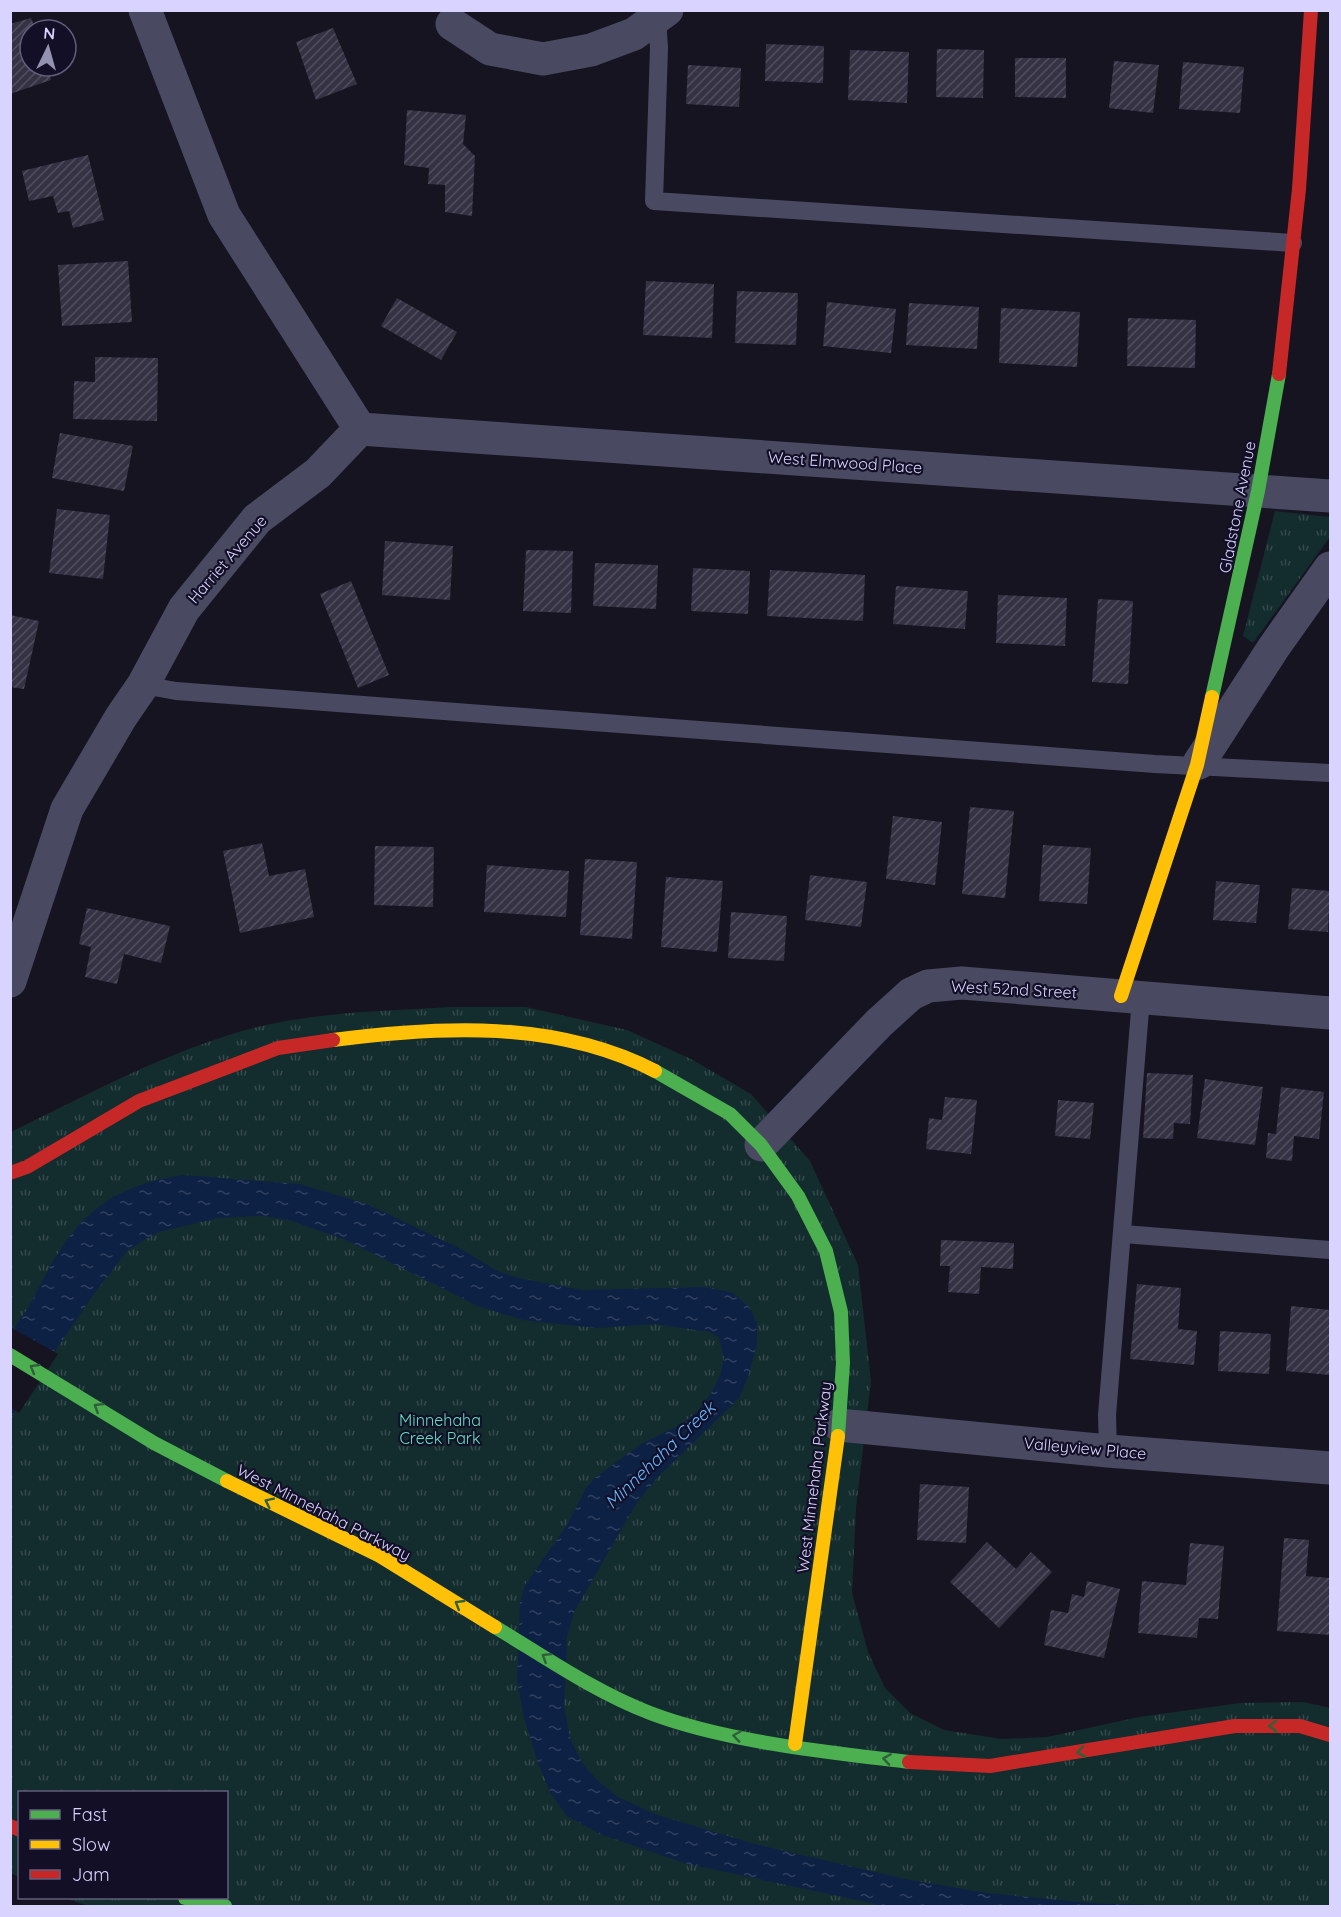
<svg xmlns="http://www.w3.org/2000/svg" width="1341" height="1917" viewBox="0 0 1341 1917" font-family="Quicksand,sans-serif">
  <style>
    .park { fill: url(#park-tufts) }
    .water { fill: url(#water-ripples) }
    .pier { fill: #161421 }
    .building { fill: url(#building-hatch) }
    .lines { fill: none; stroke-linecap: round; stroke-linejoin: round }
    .lane { stroke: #4a4962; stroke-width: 18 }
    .street { stroke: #4a4962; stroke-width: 33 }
    .fast { stroke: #4caf50; stroke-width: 14 }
    .slow { stroke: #ffc107; stroke-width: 14 }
    .jam { stroke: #c62828; stroke-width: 14 }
    .oneway { stroke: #305f3b }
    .labels { text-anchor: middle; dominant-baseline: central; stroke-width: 4.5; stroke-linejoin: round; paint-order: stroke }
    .street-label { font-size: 16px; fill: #d9d4ff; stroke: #130f26 }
    .park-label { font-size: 16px; fill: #5fe0c0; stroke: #130f26 }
    .water-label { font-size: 18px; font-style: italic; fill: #62b6ff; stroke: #130f26 }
  </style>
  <defs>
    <pattern id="park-tufts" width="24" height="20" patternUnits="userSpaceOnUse" patternTransform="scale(1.5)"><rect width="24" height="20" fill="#132c2d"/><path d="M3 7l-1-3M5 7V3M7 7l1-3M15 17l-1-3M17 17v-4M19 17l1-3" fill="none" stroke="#354a4c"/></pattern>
    <pattern id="water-ripples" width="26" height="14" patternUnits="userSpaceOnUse" patternTransform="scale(1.5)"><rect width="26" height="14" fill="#0d2144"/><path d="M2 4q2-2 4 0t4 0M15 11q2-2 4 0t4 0" fill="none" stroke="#304060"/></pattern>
    <pattern id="building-hatch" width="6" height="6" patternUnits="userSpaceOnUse" patternTransform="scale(1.5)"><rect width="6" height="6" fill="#343243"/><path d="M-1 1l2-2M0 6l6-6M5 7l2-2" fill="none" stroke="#514f5f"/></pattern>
  </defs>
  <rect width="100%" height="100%" fill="#161421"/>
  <g class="park">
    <path d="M1275,511L1330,517V537L1253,643L1243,636Z"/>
    <path d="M451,1007H526L627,1030L691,1059L751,1094L810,1161L858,1265L871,1381L856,1508L852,1593L868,1652L885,1688L910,1713L944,1730L1002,1739L1047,1737L1139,1717L1240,1703L1303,1702L1330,1708V1906H88L64,1898H226V1792H20L19,1877L11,1873V1132C89,1094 167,1051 253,1028C317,1012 385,1011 451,1007Z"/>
  </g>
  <path class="water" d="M184,1175L299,1184L367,1204L463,1250L497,1271L518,1278L582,1290L706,1287L733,1293L750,1308L757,1323V1343L749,1374L739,1398L656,1479L636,1504L574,1612L567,1637L564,1707L571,1741L583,1764L598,1781L618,1797L657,1815L755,1844L905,1879L987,1893L1089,1903L1175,1906H885L684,1863L600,1834L567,1816L551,1794L538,1763L524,1718L517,1680L520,1602L525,1585L567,1525L586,1488L596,1477L641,1444L680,1425L698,1411L711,1393L720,1376L724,1357L719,1338L710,1332L655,1324L597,1328L523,1320L478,1306L346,1240L289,1220L262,1216L218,1218L158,1232L128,1250L93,1295L11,1417C11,1391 7,1364 11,1339C12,1327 25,1314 31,1303C69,1227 96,1188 184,1175Z"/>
  <path class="pier" d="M12,1328L58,1354L19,1413L11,1408Z"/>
  <g class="building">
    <path d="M31,18L34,25L47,21L50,30H30V66H47L51,80L10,94V24Z"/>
    <path d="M333,28L357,84L316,100L296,42Z"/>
    <path d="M766,44L824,46L823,83L765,81Z"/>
    <path d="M937,49L984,50L983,98L936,97Z"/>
    <path d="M850,50L909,52L907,103L848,100Z"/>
    <path d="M1015,58H1066V98L1015,97Z"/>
    <path d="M1114,61L1159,65L1153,113L1109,108Z"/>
    <path d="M1183,62L1244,67L1240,113L1179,109Z"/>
    <path d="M688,65L741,68L739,107L686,104Z"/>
    <path d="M407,110L466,115L463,144L475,156L472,216L445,212V185L428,184L429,168L404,165Z"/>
    <path d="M88,155L104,220L73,228L69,211L58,213L53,196L29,201L22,171Z"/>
    <path d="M128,261L132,322L62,326L58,265Z"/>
    <path d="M646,281L714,284L712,338L643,335Z"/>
    <path d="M737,291L798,293L796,345L735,343Z"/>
    <path d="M397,298L457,332L441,360L381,326Z"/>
    <path d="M827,302L896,309L891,353L823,346Z"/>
    <path d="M909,303L979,307L977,349L906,345Z"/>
    <path d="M1001,308L1080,312L1077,367L999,363Z"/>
    <path d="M1128,318L1196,320L1195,368L1127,366Z"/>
    <path d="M95,357L158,358L157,421L73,419L74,381L95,382Z"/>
    <path d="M60,433L133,446L124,491L52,478Z"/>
    <path d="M57,509L110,515L103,579L49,573Z"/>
    <path d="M385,541L453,546L450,600L382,595Z"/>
    <path d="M526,550L573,551L571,613L523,611Z"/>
    <path d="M595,563L658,565L656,609L593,606Z"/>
    <path d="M693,568L750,571L748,614L691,611Z"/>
    <path d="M770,570L865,575L863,621L767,616Z"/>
    <path d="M351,581L389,675L358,688L320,594Z"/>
    <path d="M896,586L968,591L965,629L893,624Z"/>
    <path d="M998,595L1067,598L1065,646L996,643Z"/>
    <path d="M1098,599L1133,601L1128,684L1092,682Z"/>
    <path d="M10,615L39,621L24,689L10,687Z"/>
    <path d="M970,807L1014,811L1005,898L962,894Z"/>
    <path d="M893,816L942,822L935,885L886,879Z"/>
    <path d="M262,843L269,876L305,869L314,917L240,933L223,851Z"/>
    <path d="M1043,845L1091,848L1087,904L1039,901Z"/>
    <path d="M375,846L434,847L433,907L374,905Z"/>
    <path d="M585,859L637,862L632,939L580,935Z"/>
    <path d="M487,865L569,871L566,917L484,912Z"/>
    <path d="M810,875L867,882L861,927L805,920Z"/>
    <path d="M666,877L723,881L717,952L661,947Z"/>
    <path d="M1216,881L1260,885L1256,923L1213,920Z"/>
    <path d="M1292,888L1330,891L1328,932L1288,929Z"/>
    <path d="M87,908L170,926L161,963L124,954L117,984L85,977L91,947L79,944Z"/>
    <path d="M731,912L787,916L784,961L728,958Z"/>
    <path d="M1147,1073L1193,1075L1190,1124L1174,1123L1173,1139L1143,1138Z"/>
    <path d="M1205,1079L1263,1087L1255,1145L1197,1138Z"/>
    <path d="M1281,1087L1324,1092L1319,1139L1294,1136L1292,1161L1266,1158L1268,1133L1276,1134Z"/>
    <path d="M945,1097L977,1100L971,1154L926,1149L929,1118L942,1120Z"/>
    <path d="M1058,1100L1094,1103L1090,1139L1055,1136Z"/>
    <path d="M941,1240L1014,1243L1013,1269L981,1267L979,1294L948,1292L950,1266H940Z"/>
    <path d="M1137,1284L1181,1288L1178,1329L1197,1331L1194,1365L1130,1359Z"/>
    <path d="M1291,1306L1330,1310V1375L1286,1371Z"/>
    <path d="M1220,1331L1271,1334L1269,1374L1218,1371Z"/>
    <path d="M920,1484L969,1487L966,1543L917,1540Z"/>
    <path d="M1284,1538L1309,1540L1306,1576L1330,1578V1635L1277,1631Z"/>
    <path d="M987,1542L1016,1569L1031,1552L1052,1572L999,1628L950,1582Z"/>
    <path d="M1190,1543L1224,1546L1218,1619L1199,1618L1197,1638L1138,1633L1142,1581L1186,1585Z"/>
    <path d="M1087,1581L1120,1589L1104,1658L1044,1645L1051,1610L1068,1613L1072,1594L1084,1597Z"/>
  </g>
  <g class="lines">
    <g class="lane">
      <path d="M657,17L659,48L654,201L1293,243"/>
      <path d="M143,685L176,691L1155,764L1330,773"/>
      <path d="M1123,1234L1330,1250"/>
      <path d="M1108,1451L1107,1415L1141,998"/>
    </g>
    <g class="street">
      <path d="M145,10L224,215L360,429"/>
      <path d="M452,24L490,49L543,59L591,50L634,34L667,10"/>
      <path d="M360,429L1330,496"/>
      <path d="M1199,763L1274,647L1330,568"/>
      <path d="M10,981L67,809L121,717L143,685L184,609L257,519L318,473L360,429"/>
      <path d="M761,1145L879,1023L911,994L928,986L962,983L1330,1013"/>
      <path d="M839,1425L1108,1451L1330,1468"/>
    </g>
    <g class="fast">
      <path d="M1212,697L1258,491L1279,374"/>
      <path d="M655,1071L730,1114L761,1145L798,1196L826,1251L841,1312L843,1363L838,1436"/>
      <path d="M10,1355L154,1443L227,1481"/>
      <path d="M495,1627C545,1657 595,1692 650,1713C726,1742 828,1752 909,1762"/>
      <path d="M185,1898L225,1906"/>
    </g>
    <g class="slow">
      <path d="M1121,996L1197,765L1212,697"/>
      <path d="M333,1040C441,1026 556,1020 655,1071"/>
      <path d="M227,1481L380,1556L495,1627"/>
      <path d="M795,1744L838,1436"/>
    </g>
    <g class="jam">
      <path d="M1279,374L1299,189L1311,10"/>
      <path d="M10,1173L27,1167L139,1101L278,1048L333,1040"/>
      <path d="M909,1762L990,1766L1235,1726H1300L1330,1735"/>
      <path d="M10,1826L20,1830"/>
    </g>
  </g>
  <defs><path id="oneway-chevron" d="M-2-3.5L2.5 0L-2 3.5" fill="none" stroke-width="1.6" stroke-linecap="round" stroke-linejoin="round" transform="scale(1.5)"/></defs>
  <g class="oneway">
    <use href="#oneway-chevron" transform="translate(34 1368) rotate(-150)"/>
    <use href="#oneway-chevron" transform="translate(98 1407) rotate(-148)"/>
    <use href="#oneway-chevron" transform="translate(269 1502) rotate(-154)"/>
    <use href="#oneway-chevron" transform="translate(459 1604) rotate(-149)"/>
    <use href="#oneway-chevron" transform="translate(546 1657) rotate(-148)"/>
    <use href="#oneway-chevron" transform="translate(1273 1726) rotate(-180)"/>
    <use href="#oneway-chevron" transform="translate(737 1736) rotate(-172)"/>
    <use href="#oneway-chevron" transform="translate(1081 1752) rotate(170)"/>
    <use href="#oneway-chevron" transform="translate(887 1759) rotate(-171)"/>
  </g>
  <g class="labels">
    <g class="street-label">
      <text transform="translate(845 462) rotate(4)">West Elmwood Place</text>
      <text transform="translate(1237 507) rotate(-79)">Gladstone Avenue</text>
      <text transform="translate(227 559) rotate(-49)">Harriet Avenue</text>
      <text transform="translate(1014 989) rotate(3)">West 52nd Street</text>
      <text transform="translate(1085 1448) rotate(5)">Valleyview Place</text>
      <text transform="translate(814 1477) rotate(-83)">West Minnehaha Parkway</text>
      <text transform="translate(324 1512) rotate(27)">West Minnehaha Parkway</text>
    </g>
    <g class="park-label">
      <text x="440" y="1420">Minnehaha<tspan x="440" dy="18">Creek Park</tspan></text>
    </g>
    <g class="water-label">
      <text transform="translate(660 1455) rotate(-44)">Minnehaha Creek</text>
    </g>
  </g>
  <rect width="1341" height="1917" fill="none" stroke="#d9d4ff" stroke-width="24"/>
  <rect x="18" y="1791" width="210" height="108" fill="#130f26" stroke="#625e7d" stroke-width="1.5"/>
  <rect x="30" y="1810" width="30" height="9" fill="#4caf50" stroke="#625e7d" stroke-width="1.5"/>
  <text x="72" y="1821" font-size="18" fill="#d9d4ff">Fast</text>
  <rect x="30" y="1840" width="30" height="9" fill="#ffc107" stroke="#625e7d" stroke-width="1.5"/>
  <text x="72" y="1851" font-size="18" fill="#d9d4ff">Slow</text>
  <rect x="30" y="1870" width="30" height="9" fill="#c62828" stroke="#625e7d" stroke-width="1.5"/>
  <text x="72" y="1881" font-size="18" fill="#d9d4ff">Jam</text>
  <g transform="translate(48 48) rotate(5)"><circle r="28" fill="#130f26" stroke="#625e7d" stroke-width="1.5"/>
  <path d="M0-4.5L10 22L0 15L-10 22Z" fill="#9591b1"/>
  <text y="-9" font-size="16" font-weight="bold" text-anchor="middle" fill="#d9d4ff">N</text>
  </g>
</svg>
